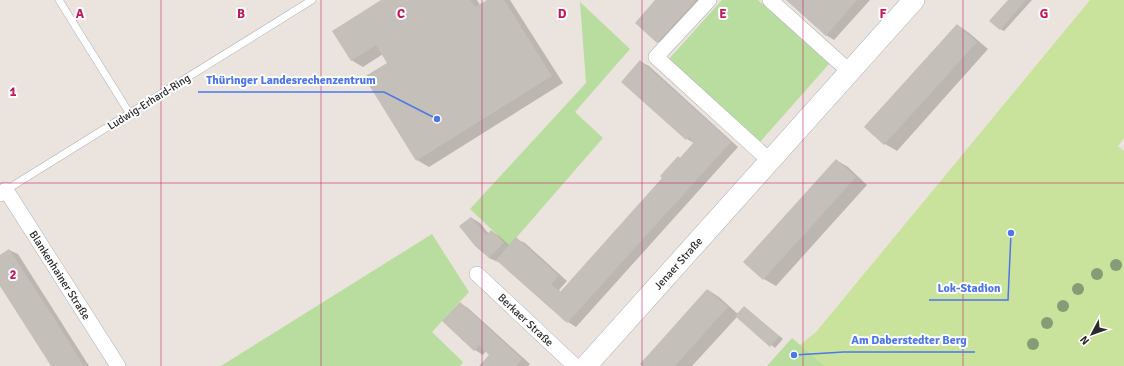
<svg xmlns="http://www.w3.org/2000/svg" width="1124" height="366" viewBox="0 0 1124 366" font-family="Signika,sans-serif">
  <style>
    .green { fill: #b9dd9f }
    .pitch { fill: #cae39c }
    .shadow { fill: #0003 }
    .building { fill: #c4bfb9 }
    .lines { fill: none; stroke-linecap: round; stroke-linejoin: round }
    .lane-casing { stroke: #aeb1ba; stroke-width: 8 }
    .street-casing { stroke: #aeb1ba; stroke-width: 16 }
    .secondary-casing { stroke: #aeb1ba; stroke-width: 22 }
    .lane { stroke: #fff; stroke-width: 7 }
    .street { stroke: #fff; stroke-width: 15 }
    .secondary { stroke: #fff; stroke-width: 21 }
    .tree { fill: #869c76 }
    .grid { fill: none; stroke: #c2185b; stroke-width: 1; stroke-opacity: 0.55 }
    .labels { text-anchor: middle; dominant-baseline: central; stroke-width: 4; stroke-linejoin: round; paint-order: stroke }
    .street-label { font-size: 11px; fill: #2a2a2a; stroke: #fff }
    .grid-label { font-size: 13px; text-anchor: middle; font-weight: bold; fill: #c2185b; stroke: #fff; stroke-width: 4; stroke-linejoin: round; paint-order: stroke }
    .leader { fill: none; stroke: #4c76e9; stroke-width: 1.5 }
    .callout-dot { fill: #4c76e9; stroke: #fff; stroke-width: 1.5 }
    .callout-label { font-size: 12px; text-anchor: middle; font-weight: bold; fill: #4c76e9; stroke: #fff; stroke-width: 4; stroke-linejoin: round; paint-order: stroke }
  </style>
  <rect width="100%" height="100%" fill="#ebe4de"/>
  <g class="green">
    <path d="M722,0H758L829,64L760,142L668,60Z"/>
    <path d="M580,2L630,49L575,112L603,138L509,246L470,209L586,83Z"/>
    <path d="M432,234L469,292L432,332L463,362L460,366H221Z"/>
    <path d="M792,338L825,366H767Z"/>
  </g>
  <path class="pitch" d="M1090,0H1124V138L1118,146L1124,151V366H825L800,345L816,332Z"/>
  <g class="shadow">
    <path d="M382,0H477L480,5L489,0H510L563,83L429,167L417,160L365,77L388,63L383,54L363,67L351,60Z"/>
    <path d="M656,0H708L666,47L658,42L636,23Z"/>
    <path d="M787,0H870L834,40L826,35Z"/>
    <path d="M1009,0H1032L1004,31L1000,29Z"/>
    <path d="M957,25L968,32L988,49L897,151L885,144L865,126Z"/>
    <path d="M641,62L649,66L738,147L576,327L568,322L499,261L498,262L489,258L472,218L480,223L489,234L491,231L499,236L510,246L516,239L525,243L567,281L559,290L561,292L694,143L687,139Z"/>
    <path d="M836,160L848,167L867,185L776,286L764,279L745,262Z"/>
    <path d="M9,250L18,254L89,366H52L0,285V256Z"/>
    <path d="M708,290L719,297L738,314L748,310L783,339L775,348L737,317L692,366H644Z"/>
    <path d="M460,303L468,308L530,364L528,366H480L491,355L486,351L483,355L475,350Z"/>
  </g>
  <g class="building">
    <path d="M381,0H470L475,7L487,0H504L552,76L416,161L364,77L387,63L376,45L351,61L332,31Z"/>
    <path d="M655,0H696L657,43L635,23Z"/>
    <path d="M786,0H857L826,36Z"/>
    <path d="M1008,0H1026L1000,30L989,21Z"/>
    <path d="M957,24L977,42L884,145L864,127Z"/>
    <path d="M640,60L731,142L567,323L496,260L516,237L559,276L551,284L560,292L662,178L660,176L678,156L680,158L694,142L689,137L686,140L621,82Z"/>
    <path d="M836,159L856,177L763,280L743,262Z"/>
    <path d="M471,217L486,235L491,230L504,242L489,258L475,246L459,226Z"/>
    <path d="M9,249L54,318L84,366H51L0,286V255Z"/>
    <path d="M707,289L728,307L675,366H643L640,364Z"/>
    <path d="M460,302L522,359L516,366H479L489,355L479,345L474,351L442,321Z"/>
    <path d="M744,306L779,336L770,347L735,316Z"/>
  </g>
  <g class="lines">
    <defs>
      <g id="lane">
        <path d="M59,0L130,114"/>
        <path d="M6,190L312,0"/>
      </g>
      <g id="street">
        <path d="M709,0L656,57L770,161"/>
        <path d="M770,0L850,72"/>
        <path id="s1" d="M0,194L6,190L118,366"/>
        <path id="s2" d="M477,274L575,366"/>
      </g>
      <g id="secondary">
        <path id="s3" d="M586,366L914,0"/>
      </g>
    </defs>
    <use href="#lane" class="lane-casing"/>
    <use href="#street" class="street-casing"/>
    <use href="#secondary" class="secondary-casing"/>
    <use href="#lane" class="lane"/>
    <use href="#street" class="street"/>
    <use href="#secondary" class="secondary"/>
  </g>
  <g class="tree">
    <circle cx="1116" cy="265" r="6"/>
    <circle cx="1097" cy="274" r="6"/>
    <circle cx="1078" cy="289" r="6"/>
    <circle cx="1063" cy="306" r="6"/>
    <circle cx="1047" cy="323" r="6"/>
    <circle cx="1033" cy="344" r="6"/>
  </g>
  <path class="grid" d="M161,0V366M321,0V366M482,0V366M642,0V366M803,0V366M963,0V366M0,183H1124"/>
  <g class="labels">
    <g class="street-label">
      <text transform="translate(149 102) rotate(-32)">Ludwig-Erhard-Ring</text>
      <text stroke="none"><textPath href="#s3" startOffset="138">Jenaer Straße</textPath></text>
      <text stroke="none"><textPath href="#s1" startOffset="108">Blankenhainer Straße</textPath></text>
      <text stroke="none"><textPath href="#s2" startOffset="67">Berkaer Straße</textPath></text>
    </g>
  </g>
  <g class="grid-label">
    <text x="80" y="18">A</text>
    <text x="241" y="18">B</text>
    <text x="401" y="18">C</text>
    <text x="562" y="18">D</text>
    <text x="723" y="18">E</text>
    <text x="883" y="18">F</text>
    <text x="1044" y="18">G</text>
    <text x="13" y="96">1</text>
    <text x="13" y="279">2</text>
  </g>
  <path class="leader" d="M437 119L384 92H198M1011 233L1008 300H929M794 355L844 352H975"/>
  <g class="callout-dot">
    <circle cx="437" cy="119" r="4"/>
    <circle cx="1011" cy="233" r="4"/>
    <circle cx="794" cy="355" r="4"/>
  </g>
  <g class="callout-label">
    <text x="291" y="84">Thüringer Landesrechenzentrum</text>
    <text x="969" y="292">Lok-Stadion</text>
    <text x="909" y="344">Am Daberstedter Berg</text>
  </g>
  <g transform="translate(1092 334) rotate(229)" stroke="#ffffff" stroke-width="3" paint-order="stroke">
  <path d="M0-3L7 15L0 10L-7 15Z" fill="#2a2a2a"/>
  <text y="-6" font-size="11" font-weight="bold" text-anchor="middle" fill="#2a2a2a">N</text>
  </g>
</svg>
